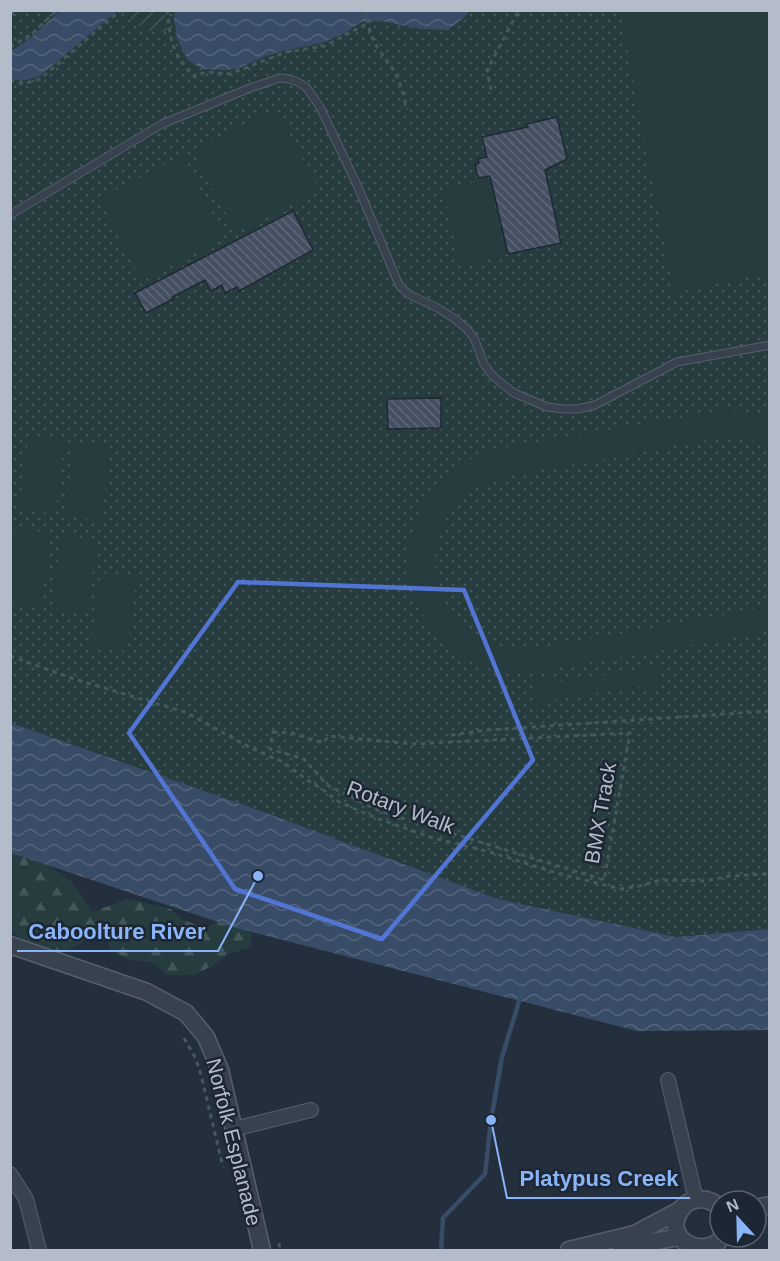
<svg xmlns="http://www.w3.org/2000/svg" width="780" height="1261" viewBox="0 0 780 1261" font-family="Arial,sans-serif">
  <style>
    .forest { fill: url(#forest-firs) }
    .park { fill: url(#park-dots) }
    .garden { fill: url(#garden-furrows) }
    .pitch { fill: #263c3f }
    .water { fill: url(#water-waves) }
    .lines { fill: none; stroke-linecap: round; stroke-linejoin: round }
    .stream { stroke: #394c67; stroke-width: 4.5 }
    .building { fill: url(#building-back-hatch); stroke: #1f2835; stroke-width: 1.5 }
    .service-casing { stroke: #565f6c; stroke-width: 9 }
    .minor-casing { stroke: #565f6c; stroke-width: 16 }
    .tertiary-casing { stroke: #565f6c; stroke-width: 19 }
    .path { stroke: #44595c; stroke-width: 3; stroke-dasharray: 4.5 4.5; stroke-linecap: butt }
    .service { stroke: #38414e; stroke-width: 7 }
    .minor { stroke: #38414e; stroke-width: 14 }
    .tertiary { stroke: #38414e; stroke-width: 16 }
    .marked { fill: none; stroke: #5274d3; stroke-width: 4.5; stroke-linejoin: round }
    .labels { text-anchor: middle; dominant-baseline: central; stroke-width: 5; stroke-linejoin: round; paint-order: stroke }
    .street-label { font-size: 21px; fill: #b4bcc9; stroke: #1d2633 }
    .leader { fill: none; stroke: #8ab4f8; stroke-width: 2 }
    .callout-dot { fill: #8ab4f8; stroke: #1d2633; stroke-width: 2 }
    .callout-label { font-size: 22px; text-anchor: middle; font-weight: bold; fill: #8ab4f8; stroke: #1d2633; stroke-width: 5; stroke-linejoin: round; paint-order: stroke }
  </style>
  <defs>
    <pattern id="forest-firs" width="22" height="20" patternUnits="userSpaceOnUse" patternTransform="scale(1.5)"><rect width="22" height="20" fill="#263c3f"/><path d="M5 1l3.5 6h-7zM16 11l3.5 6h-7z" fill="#435659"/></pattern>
    <pattern id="park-dots" width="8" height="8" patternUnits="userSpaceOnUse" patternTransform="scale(1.5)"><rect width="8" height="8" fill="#263c3f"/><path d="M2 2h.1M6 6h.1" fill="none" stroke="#435659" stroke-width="1.8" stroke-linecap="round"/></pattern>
    <pattern id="garden-furrows" width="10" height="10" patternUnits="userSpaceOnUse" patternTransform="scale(1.5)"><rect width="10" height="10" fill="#263c3f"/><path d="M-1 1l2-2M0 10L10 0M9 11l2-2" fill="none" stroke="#435659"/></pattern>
    <pattern id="water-waves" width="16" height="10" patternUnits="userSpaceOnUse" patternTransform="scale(1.5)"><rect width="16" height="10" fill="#394c67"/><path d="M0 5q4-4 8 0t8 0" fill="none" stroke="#53647b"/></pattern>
    <pattern id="building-back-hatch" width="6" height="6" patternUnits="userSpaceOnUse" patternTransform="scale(1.5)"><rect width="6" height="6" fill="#455162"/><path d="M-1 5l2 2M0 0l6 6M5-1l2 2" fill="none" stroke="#5d6877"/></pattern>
  </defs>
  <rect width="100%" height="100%" fill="#242f3e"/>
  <path class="forest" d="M10,853L37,857L72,882L92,912L128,899L171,909L183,920L206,928L236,912L250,922L252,947L227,954L218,963L194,975H167L152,962L130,960L110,950L107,936L102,929L91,930L81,943L60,954L34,946L11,932Z"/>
  <path class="park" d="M11,11H769V929L676,937L498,899L250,807L11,723Z"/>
  <path class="garden" d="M124,11H164L168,31L150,32L121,13Z"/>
  <g class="pitch">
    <path d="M620,11H769V273L674,293Z"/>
    <path d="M276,108L319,190L236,233L193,151Z"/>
    <path d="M183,156L225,239L142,281L100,198Z"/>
    <path d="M489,179L505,255L460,265L443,189Z"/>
    <path d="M726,410L743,411L769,417V447C751,439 734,437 714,439L506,476C497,478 489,481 480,485C464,494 452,508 443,525C420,571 446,627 494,645C508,650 524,649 539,648L747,611L769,603V630L752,635L527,673C516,673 505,672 495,670C476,666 457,655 443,641C388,587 402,500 467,461C478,455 490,452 501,448Z"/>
    <path d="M29,435L65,440L55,514L19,509Z"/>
    <path d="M75,442L111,447L101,521L65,516Z"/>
    <path d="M15,529L51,533L41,607L11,603L10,564Z"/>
    <path d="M61,535L97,540L87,614L52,609Z"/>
    <path d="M101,573L137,577L127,651L91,647Z"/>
    <path d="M658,665L661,689L642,692L641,687L555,698V703L536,706L533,681L552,678L553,682L639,670V667Z"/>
  </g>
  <g class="water">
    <path d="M175,10H469V11L467,15L448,30L420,29L382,21L361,22L346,32L325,42L282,51L263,57L239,68L228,70L202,69L187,59L177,38L174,19Z"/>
    <path d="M60,11H117L41,75C30,80 23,81 12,79L10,76L11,51L28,40Z"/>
    <path d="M11,723L250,807L498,899L676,937L769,929V1030L637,1031L236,928L11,853Z"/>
  </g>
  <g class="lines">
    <path class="stream" d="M441,1250L443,1218L485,1174L491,1120L502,1057L521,995"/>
  </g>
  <g class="building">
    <path d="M557,117L567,159L545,170L561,243L508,254L490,176L478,178L475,165L479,163L478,159L487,157L482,137L528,127L527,124Z"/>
    <path d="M293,211L313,250L239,291L237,287L225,293L222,285L211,291L205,280L172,297L173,299L146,313L135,293Z"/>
    <path d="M441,398V428L388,429L387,399Z"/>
  </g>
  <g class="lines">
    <defs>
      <path id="service" d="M10,215L162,124L250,88L280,78L288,79L296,81L306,87L320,107L358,187L399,285L408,294L436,307L455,319L467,329L474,338L484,364L491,374L500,382L514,393L547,407L564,409H578L595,405L677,362L770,345"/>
      <g id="minor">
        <path d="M668,1080L696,1200"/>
        <path d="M234,1129L311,1110"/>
        <path d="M10,1174L26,1199L39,1250"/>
      </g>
      <g id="tertiary">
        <path d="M10,945L147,992L186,1013L206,1037L220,1070L262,1250"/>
        <path d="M720,1208C713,1201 704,1198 695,1200C688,1201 683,1206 680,1211C662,1239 703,1261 723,1237"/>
        <path d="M756,1208L770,1205"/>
        <path d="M621,1248L679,1237"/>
        <path d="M569,1250L635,1234L680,1210"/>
      </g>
    </defs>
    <use href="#service" class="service-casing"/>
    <use href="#minor" class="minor-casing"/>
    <use href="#tertiary" class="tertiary-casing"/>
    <g class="path">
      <path d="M167,10C169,21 169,34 173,45C176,54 187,72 195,77L205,72L230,74L286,52L325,46L368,23"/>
      <path d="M366,10L370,33L377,47L395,72L402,89L407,109"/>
      <path d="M10,15L21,10"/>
      <path d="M10,47L32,34L57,10"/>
      <path d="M10,80L23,84L40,79L121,10"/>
      <path d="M491,90L487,70L519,10"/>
      <path d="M10,656L74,679L185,712L251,748L283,762L307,780L322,789L339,802L376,818L433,838L490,852L560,874L621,889L639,886L661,880L704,881L730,876L770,874"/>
      <path d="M273,732L292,733L323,743L329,736L413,744L630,733L604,880L379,811L327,785L304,759L270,749Z"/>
      <path d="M451,735L488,730L770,711"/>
      <path d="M184,1038L196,1059L201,1075L223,1167"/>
      <path d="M279,1243L280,1250"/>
    </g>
    <use href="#service" class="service"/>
    <use href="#minor" class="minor"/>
    <use href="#tertiary" class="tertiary"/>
  </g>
  <path class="marked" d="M238,582L464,590L533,760L382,939L235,889L129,733Z"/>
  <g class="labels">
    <g class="street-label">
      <text transform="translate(401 807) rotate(21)">Rotary Walk</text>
      <text transform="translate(600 813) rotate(-80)">BMX Track</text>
      <text transform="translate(234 1142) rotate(76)">Norfolk Esplanade</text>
    </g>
  </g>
  <path class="leader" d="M258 876L218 951H17M491 1120L507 1198H690"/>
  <g class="callout-dot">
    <circle cx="258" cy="876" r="6"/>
    <circle cx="491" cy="1120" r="6"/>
  </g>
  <g class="callout-label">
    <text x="117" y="939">Caboolture River</text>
    <text x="599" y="1186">Platypus Creek</text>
  </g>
  <rect width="780" height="1261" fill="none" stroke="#b4bcc9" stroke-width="24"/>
  <g transform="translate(738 1219) rotate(338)"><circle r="28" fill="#1d2633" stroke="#59626f" stroke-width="1.5"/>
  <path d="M0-4.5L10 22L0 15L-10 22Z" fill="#8ab4f8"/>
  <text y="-9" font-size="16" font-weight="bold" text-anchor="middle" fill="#b4bcc9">N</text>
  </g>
</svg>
